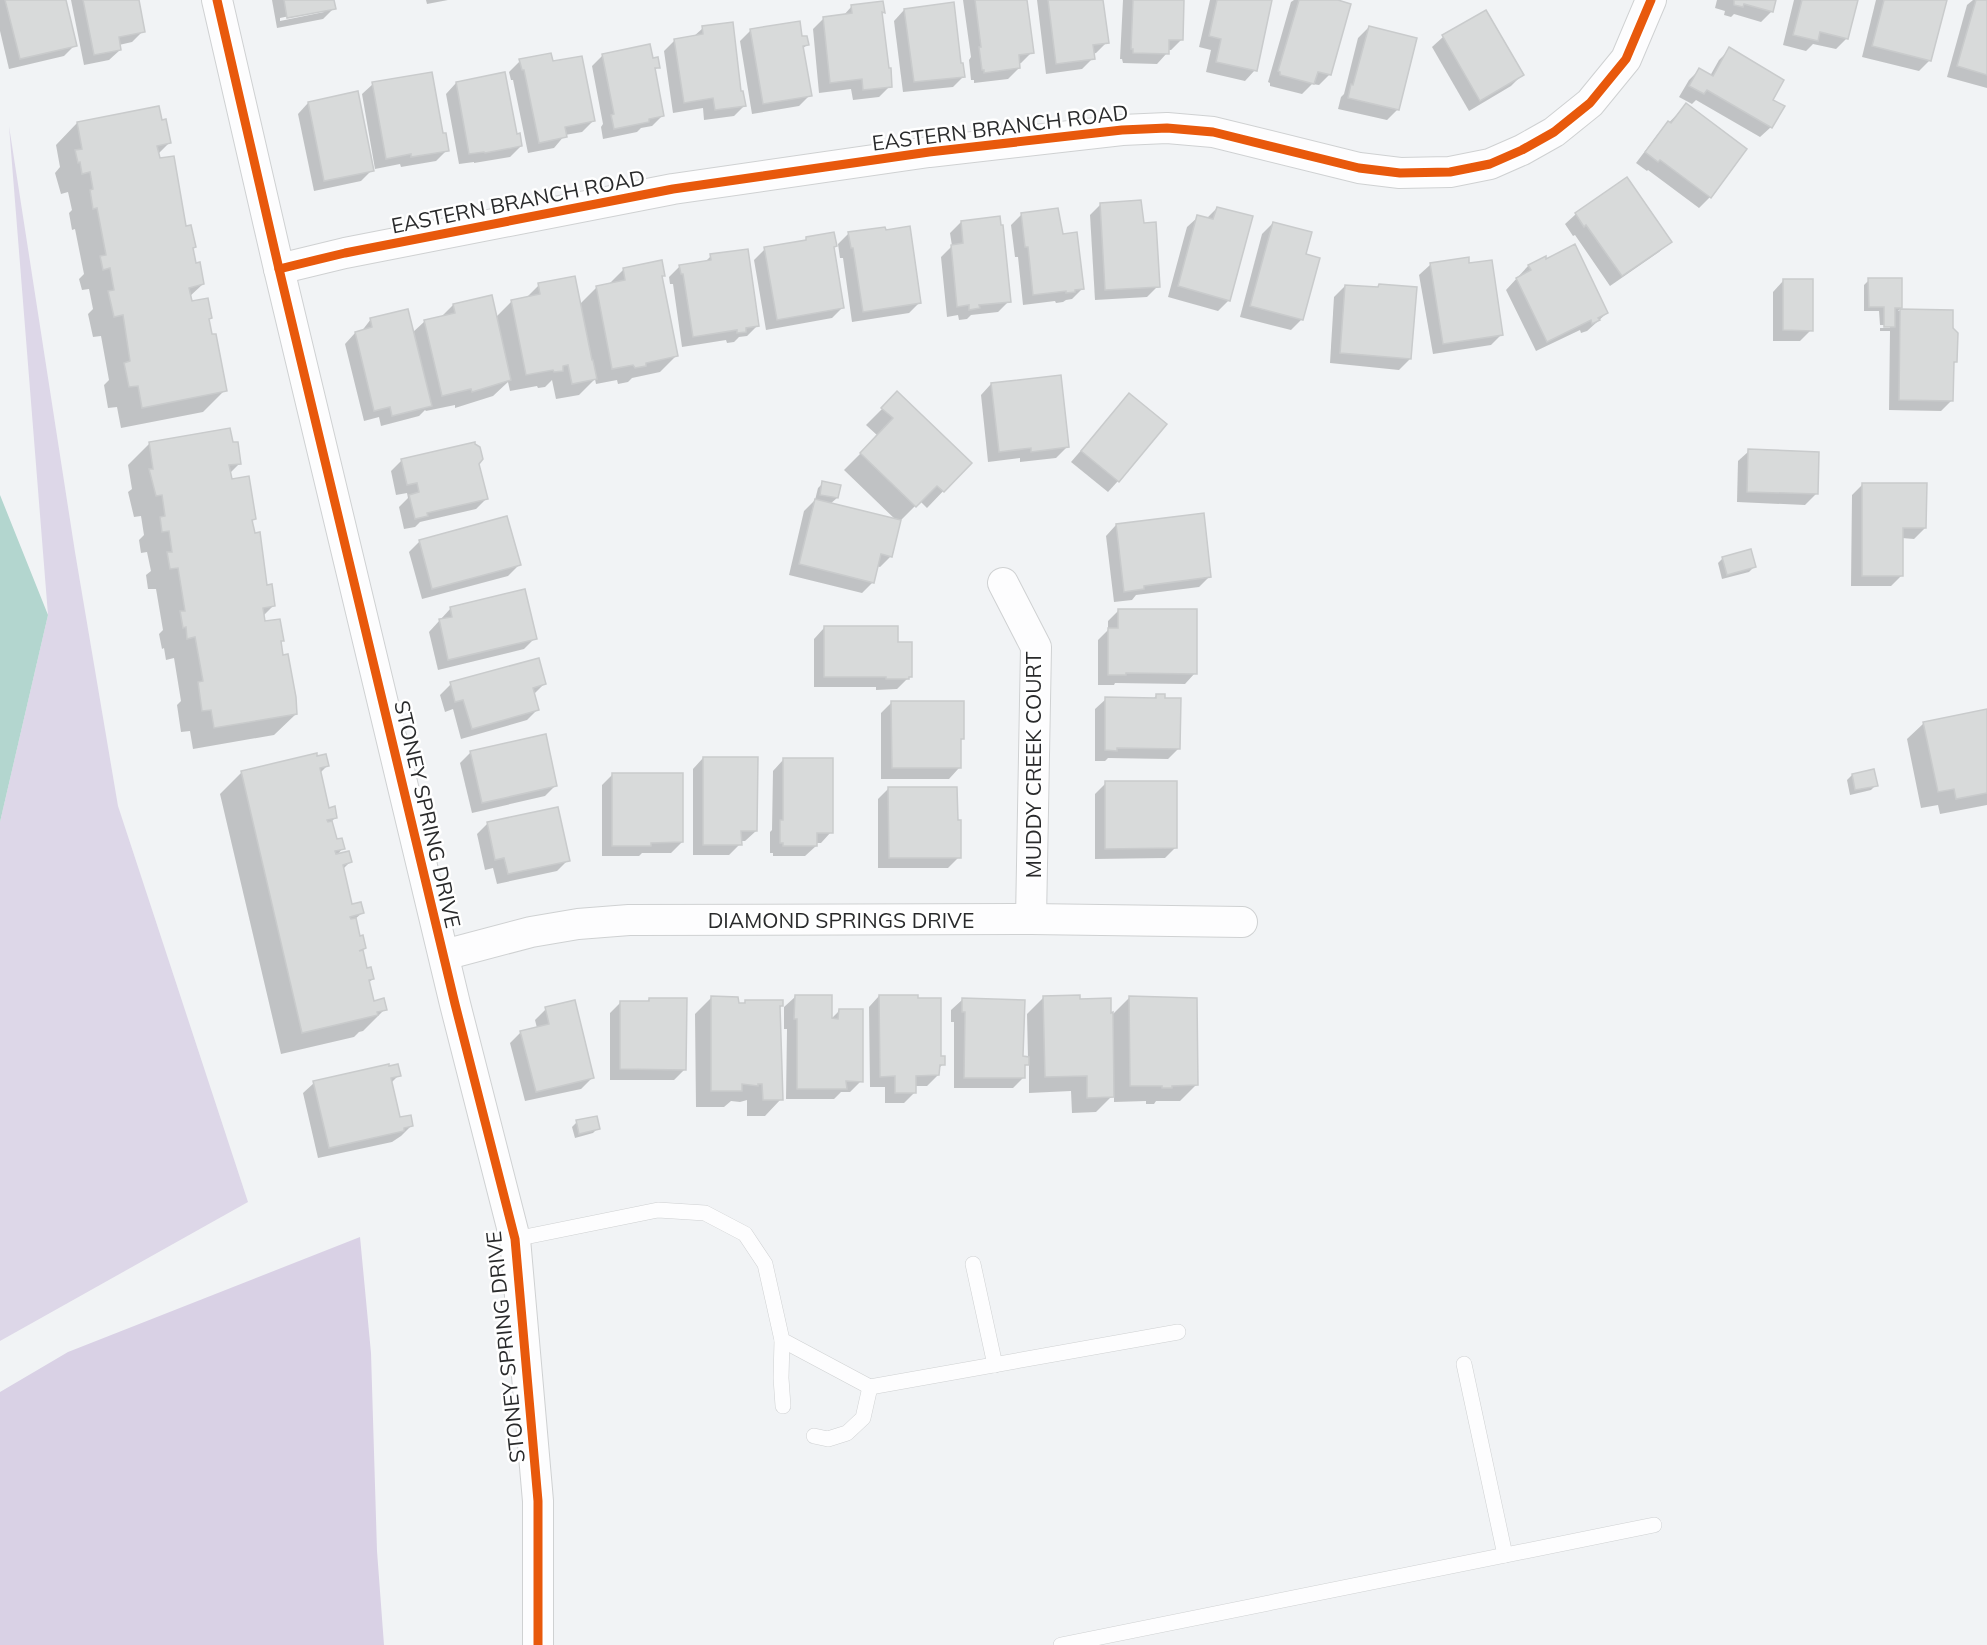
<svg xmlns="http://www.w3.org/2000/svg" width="1987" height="1645" viewBox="0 0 1987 1645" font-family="Mulish,sans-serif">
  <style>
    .green { fill: #ddd7e8 }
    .forest { fill: #d9d1e5 }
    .water { fill: #b3d6cf }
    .shadow { fill: #0003; fill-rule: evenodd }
    .building { fill: #d8dada; stroke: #c9cbcc; stroke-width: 1.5 }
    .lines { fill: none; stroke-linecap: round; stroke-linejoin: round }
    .service-casing { stroke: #cfd1d2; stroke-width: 16 }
    .minor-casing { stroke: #cfd1d2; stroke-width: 32 }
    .service { stroke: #fdfdfe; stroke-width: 15 }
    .minor { stroke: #fdfdfe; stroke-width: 30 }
    .cycleway-casing { stroke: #fff; stroke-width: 13 }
    .cycleway { stroke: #e8590c; stroke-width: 9 }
    .labels { text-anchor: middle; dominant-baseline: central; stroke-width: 5; stroke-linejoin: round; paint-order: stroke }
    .street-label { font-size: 21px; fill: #292a2b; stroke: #fff }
  </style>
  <rect width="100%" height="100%" fill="#f1f3f5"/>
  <path class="green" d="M9,126L75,552L118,806L248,1202L0,1341V822L48,615Z"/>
  <path class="forest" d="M360,1237L371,1353L377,1551L384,1645H0V1392L68,1352Z"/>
  <path class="water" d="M0,495L48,615L0,822Z"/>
  <g class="shadow">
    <path d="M0,0H64L75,45L64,56L9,69L0,31Z"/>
    <path d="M71,0H137L143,31L132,42L119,45L120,50L109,60L84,65Z"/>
    <path d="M272,0H332L334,8L323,19L277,28ZM324,9V12L280,21V18Z"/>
    <path d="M426,0H448L427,4Z"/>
    <path d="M963,0H1025L1032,52L1021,63L1018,64L1019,68L1008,79L974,83V80H971L969,60L971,57Z"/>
    <path d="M1037,0H1102L1107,42L1096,53L1092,54L1093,58L1082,69L1046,74Z"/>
    <path d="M1123,0H1182V39L1171,50H1167V53L1157,64L1123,63L1122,59H1120Z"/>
    <path d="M1210,0H1271L1255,70L1245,81L1206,72L1211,50L1199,47Z"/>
    <path d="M1294,0H1333L1330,74L1319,85L1312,84L1302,94L1270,86V83L1268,82L1291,2Z"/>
    <path d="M1717,0H1775L1772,11L1761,22L1734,14L1731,17L1724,15L1725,11L1715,8Z"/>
    <path d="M1794,0H1856L1847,38L1836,49L1813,44L1806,51L1783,45Z"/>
    <path d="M1876,0H1945L1930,60L1919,71L1862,57Z"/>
    <path d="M1973,0H1987V88L1947,77L1967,5Z"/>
    <path d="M852,6L883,12L881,14L890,86L879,97L853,100L851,89L819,93L813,29L824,18L843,16Z"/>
    <path d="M904,10L960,65L964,76L953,87L903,92L894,21Z"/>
    <path d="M1485,12L1522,75L1511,86L1469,111L1432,47L1443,37Z"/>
    <path d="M1369,27L1398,109L1387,120L1338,109L1341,97L1344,94L1358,38Z"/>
    <path d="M703,28L740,93L744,106L734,116L704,120L703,108L673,113L664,51L675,40L693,37Z"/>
    <path d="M751,30L801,37L807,45L802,49L810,95L799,106L752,114L740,41Z"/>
    <path d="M1730,49L1771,101V127L1760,137L1696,100L1692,104L1679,97L1689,80L1699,70L1710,76L1719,60Z"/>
    <path d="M603,55L652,60L658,67L654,71L663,115L652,126L641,128L637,132L603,139L601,127L603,124L592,66Z"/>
    <path d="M520,61L552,63L593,121L582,132L565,135L554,148L528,153L513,80H511L509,72Z"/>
    <path d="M456,83L516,136L521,146L510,157L474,163V162L459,164L446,94Z"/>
    <path d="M373,84L442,135L447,150L436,161L401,167L400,164L375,169L362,94Z"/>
    <path d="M308,103L372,170L361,181L314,191L298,114Z"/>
    <path d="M1686,105L1745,149L1710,197L1699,208L1648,170L1647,171L1636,163L1658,134Z"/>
    <path d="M77,123L169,143L157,155L185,227L194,264L203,284L189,297L191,303L210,318L208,320L225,390L203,412L121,428L117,407L108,408L104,385L109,380L101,336L93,337L88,314L93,309L89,289L82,290L79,279L84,274L75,229L72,230L69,213L72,210L68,192L61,194L55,173L60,167L56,145Z"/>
    <path d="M1101,204L1158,286L1147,297L1095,300L1090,215Z"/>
    <path d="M1217,208L1229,300L1218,311L1168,297L1187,227L1198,217L1206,219Z"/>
    <path d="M1022,214L1061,236L1083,288L1072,299L1066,300L1063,302L1056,303L1055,301L1023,305L1018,257H1015L1011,225Z"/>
    <path d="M1576,214L1670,242L1659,252L1610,286L1575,235L1573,236L1565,224Z"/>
    <path d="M961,222L1009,301L998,312L971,315L967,319L959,320L958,315L947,317L941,257L952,246L950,233Z"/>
    <path d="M1273,223L1304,255L1302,319L1291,330L1240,317L1262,234Z"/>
    <path d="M849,233L920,302L909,313L852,322L843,258H840L838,244Z"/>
    <path d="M807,239L843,307L832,318L766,330L754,260L765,249L803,242Z"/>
    <path d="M711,256L758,325L747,336L739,337L734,342L727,343L726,340L682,347L673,284H670L669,277L680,266L705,262Z"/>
    <path d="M1545,258L1607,313L1587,331L1581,333L1580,330L1536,351L1506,290L1528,266Z"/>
    <path d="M1430,265H1468L1502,334L1491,345L1433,354L1419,275Z"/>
    <path d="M624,269L663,275L661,277L677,355L660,372L632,378L628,382L618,384L617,380L596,384L595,379L579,395L556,399L552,380L545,387L538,388L537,386L510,391L508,382L493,396L455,408V405L426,411L425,410L419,416L381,426L379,417L364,421L345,344L355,333L361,332L371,319L412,333L425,321L441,317L453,305L491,297L495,318L512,301L525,299L539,285L579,305L597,287L608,285Z"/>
    <path d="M1869,280L1901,308L1898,311L1952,312L1956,361L1952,365V400L1941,411L1889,410L1890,331H1880V328H1890V325H1880L1879,311H1864V285Z"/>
    <path d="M1783,281L1811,330L1800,341H1773V292Z"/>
    <path d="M1345,286L1410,359L1399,370L1330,363L1334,297Z"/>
    <path d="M991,384L1067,447L1056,458L1020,462V458L988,462L981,395Z"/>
    <path d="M898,393L970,463L927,508L920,501L899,522L891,556L880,567L876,566L873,582L862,593L789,575L804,511L815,500L818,488L823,483L837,498L830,504L897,521L844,470L878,436L866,425Z"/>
    <path d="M1129,395L1118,481L1108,492L1071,462Z"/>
    <path d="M150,443L240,463L229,474L231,481L254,519L251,522L266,587L274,605L263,616V623L282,640L280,642L296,714L274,735L193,749L190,731L181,732L177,705L181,701L174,658L166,660L164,648L162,649L159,634L163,630L156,589H148L146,575L151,571L147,552L141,553L139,540L144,535L141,516L134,517L128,492L132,489L128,465Z"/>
    <path d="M1749,451L1816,494L1805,505L1737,502L1738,461Z"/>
    <path d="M402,460L478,464L487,498L476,509L420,522L415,527L404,529L399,507L408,498L407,493L396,495L391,471Z"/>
    <path d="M1863,484L1925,528L1914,539L1902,538V575L1891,586H1851L1852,495Z"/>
    <path d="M1116,525L1210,576L1199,587L1136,595L1132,600L1114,602L1106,536Z"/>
    <path d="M420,541L519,565L508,576L422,599L409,552Z"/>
    <path d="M1723,558L1754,567L1749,572L1722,579L1718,563Z"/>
    <path d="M451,608L535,638L524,649L438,670L429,632Z"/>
    <path d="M1119,610L1195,673L1185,684L1115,683L1114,685H1098V640L1108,630V621Z"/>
    <path d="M824,628L897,643L910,676L897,689L876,690V687H814V639Z"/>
    <path d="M451,684H544L533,695L537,710L527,720L461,739L453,709L445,712L440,695Z"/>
    <path d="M1156,696L1179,748L1168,759L1108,758L1105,761H1095V709L1106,699H1153Z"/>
    <path d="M892,702L963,738L960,741L959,768L949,779H881V713Z"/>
    <path d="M1987,710V805L1940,814L1938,805L1921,808L1907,739L1924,723Z"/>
    <path d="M471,752L556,785L545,796L472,813L460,763Z"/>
    <path d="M703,758L756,831L745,841H740V844L729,855H693V769Z"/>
    <path d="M783,760L831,832L821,843H816V846L805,856H773V853H770V832L772,830L773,771Z"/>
    <path d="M327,766L320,773L328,809L336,817L331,822L336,841L343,848L337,855L350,862L342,870L351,906L362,913L354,920L358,938L364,947L361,951L366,970L373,979L368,983L373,1003L385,1009L363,1031L359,1032L354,1037L281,1054L220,794L242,772Z"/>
    <path d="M613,774L682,842L671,853H642L639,856H602V785Z"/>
    <path d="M1852,775L1876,785L1871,790L1850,795L1847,780Z"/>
    <path d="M1106,783L1175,848L1165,858L1095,859V794Z"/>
    <path d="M889,788L959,857L948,868H878V799Z"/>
    <path d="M488,823L568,860L557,871L497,884L493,868L485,870L477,834Z"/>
    <path d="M879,996L939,1058L943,1064L938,1069V1075L927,1086H915V1092L904,1103H885V1087H870L869,1007Z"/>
    <path d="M795,997L831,1019L839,1011L861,1081L850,1092H841L834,1099H786L787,1029H784V1007Z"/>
    <path d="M1044,997L1079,1000L1110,1014H1113L1129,998L1196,1085L1180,1101H1156L1154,1104H1146V1101L1114,1102V1094L1096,1112L1072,1113L1071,1091L1029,1093V1062L1024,1067V1077L1013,1088H954V1022H951V1010L962,1000L1022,1058H1028L1027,1014Z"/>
    <path d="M711,998L737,1004H743L745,1002L782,1005L779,1008L781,1099L765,1116H747V1100L740,1102L731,1101L724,1107H696L695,1014Z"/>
    <path d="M649,999L685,1069L674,1080H610V1013L621,1002L646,1003Z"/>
    <path d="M546,1009L592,1078L581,1089L525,1101L510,1043L521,1032L537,1028L535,1020Z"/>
    <path d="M399,1075L391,1083L399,1119L411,1126L401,1136L392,1142L318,1158L303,1093L314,1083Z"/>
    <path d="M577,1122L598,1128L593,1133L575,1138L572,1127Z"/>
  </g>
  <g class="building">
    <path d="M5,0H66L77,46L20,59Z"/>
    <path d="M83,0H139L145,32L119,37L121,50L94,55Z"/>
    <path d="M284,0H334L336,9L287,18Z"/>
    <path d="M975,0H1027L1034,53L1019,55L1020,68L984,73V70H982L979,47H981Z"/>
    <path d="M1048,0H1103L1109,43L1093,45L1095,59L1056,64Z"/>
    <path d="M1133,0H1184L1183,40H1169V54L1133,53V49H1131Z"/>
    <path d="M1217,0H1272L1257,71L1216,62L1221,39L1209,36Z"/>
    <path d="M1299,0H1338L1351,4L1331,75L1318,72L1314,84L1280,75V72L1278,71Z"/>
    <path d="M1734,0H1776L1773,12L1744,4L1743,7L1734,5Z"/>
    <path d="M1802,0H1858L1848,39L1820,32L1818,41L1793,35Z"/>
    <path d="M1884,0H1947L1931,61L1872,46Z"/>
    <path d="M1976,0H1987V75L1957,66Z"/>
    <path d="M883,1L885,13L882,12L889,68H891L892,87L863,90L862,79L830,83L823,17L852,13L851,5Z"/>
    <path d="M954,2L961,63H963L965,77L914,82L904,9Z"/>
    <path d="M1486,10L1524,75L1480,101L1442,35Z"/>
    <path d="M800,21L802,36H807L809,45L803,46L812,96L763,104L750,29Z"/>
    <path d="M733,22L741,91H743L746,106L715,110L713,98L684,103L674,39L703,34L702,26Z"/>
    <path d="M1369,26L1417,38L1399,110L1348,98L1351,84L1353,85Z"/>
    <path d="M650,44L653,58L658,57L660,68H655L664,116L649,119V122L614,129L611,115L614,114L602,54Z"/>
    <path d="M1729,47L1784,80L1773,100L1785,106L1772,128L1707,90L1704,94L1689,86L1699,68L1713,76Z"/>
    <path d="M551,53L553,61L582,56L595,121L565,127L567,137L539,143L524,70H522L519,59Z"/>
    <path d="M432,72L443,133H446L449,151L411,157V154L386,159L372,82Z"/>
    <path d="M505,72L517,134L520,133L522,146L485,153L484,152L469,154L456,82Z"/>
    <path d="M358,91L374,171L324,181L308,102Z"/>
    <path d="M1686,103L1747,149L1711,198L1660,160L1658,162L1645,152L1668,121L1671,123Z"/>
    <path d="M159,106L162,120L166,119L171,143L157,146L160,158L174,156L186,226L191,225L196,247L193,248L196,263L200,262L204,284L189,288L192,301L208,298L212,318L209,319L212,334H216L227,391L142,408L138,386L129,387L124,363L130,361L123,315L114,317L108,291L114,290L110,268L103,270L100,256L106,255L97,208L93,209L90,190L93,189L90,172L82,174L80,162L78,163L75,150L82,149L77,122Z"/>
    <path d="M1627,177L1672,242L1622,276L1586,225L1584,227L1575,213Z"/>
    <path d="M1141,200L1144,223L1156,222L1160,287L1105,290L1100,203Z"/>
    <path d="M1217,207L1253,216L1230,301L1178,286L1197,215L1213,219Z"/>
    <path d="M1058,208L1063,234L1077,232L1084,289L1075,290V292L1066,293V291L1033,295L1028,247H1025L1021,213Z"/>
    <path d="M1000,216L1001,225H1003L1011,302L979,305L980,308L969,310V305L957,307L951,245L963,243L961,221Z"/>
    <path d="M1273,222L1312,232L1306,254L1320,258L1303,320L1250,306Z"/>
    <path d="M910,226L921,303L863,312L853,248H851L848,232L885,227L886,230Z"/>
    <path d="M834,232L837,246L834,247L844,308L777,320L764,247L806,240V237Z"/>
    <path d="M1575,244L1608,313L1598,318L1600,320L1592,324L1591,320L1547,342L1516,278L1531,270L1528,265L1546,256V259Z"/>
    <path d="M748,249L759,326L746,328V332L737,333V330L693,337L683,274H681L679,265L711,260L710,254Z"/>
    <path d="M1469,257V263L1492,260L1503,335L1443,344L1430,263Z"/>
    <path d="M662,260L665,276H662L678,356L646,363V366L635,368L633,365L612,369L596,286L625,280L623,268Z"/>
    <path d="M575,276L592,360H593L597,379L572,384L568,365L563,366V371L554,372L553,370L526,375L511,300L540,294L538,283Z"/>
    <path d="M1868,278H1902V308H1895V327H1884V307H1869Z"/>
    <path d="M1783,279H1813V331L1783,330Z"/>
    <path d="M1379,284L1417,287L1411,359L1340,353L1345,285L1378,287Z"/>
    <path d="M492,295L511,380L472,392L471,389L442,396L424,320L455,313L453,304Z"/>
    <path d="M408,309L432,406L392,416L390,407L374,411L355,332L372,327L370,318Z"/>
    <path d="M1900,309L1953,310V328L1958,333L1957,362H1954L1953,401L1899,400Z"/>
    <path d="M1061,375L1069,447L1031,452V448L999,452L991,383Z"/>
    <path d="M897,391L972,463L944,492L937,486L916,507L860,453L893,418L881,408Z"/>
    <path d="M1129,393L1167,424L1119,482L1081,451Z"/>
    <path d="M230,428L233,442H238L241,464L229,465L232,479L249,476L256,519L252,520L255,533L260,532L267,585L272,584L275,606L263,608L265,621L280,619L284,641H281L283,655L288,654L296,697L297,714L214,728L211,710L202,711L198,682L203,681L195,637L187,639L186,627L183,628L180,611H185L178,568L170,569L167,552H172L169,531L162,532L160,517L165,516L162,495L156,496L149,469H153L149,442Z"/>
    <path d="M475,442V444L480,447L483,459L479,464L488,499L427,513L428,516L415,519L409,495L419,492L417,483L407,485L401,459Z"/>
    <path d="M1748,449L1819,452L1818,494L1747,492Z"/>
    <path d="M822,481L841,485L838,498L820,495Z"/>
    <path d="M1862,483H1927L1926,528H1903V576H1862Z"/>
    <path d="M815,499L901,520L892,557L881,554L874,583L799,564Z"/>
    <path d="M1204,513L1211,577L1144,586V589L1124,592L1116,524Z"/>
    <path d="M507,516L521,565L432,589L419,540Z"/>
    <path d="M1751,549L1756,567L1727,575L1722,557Z"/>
    <path d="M525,589L537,639L448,660L439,619L452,617L450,607Z"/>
    <path d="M1118,609H1197V674L1126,673V675H1108V628H1118Z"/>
    <path d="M824,626H898V642H912V677H909V679H886V677H824Z"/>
    <path d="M539,658L546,684L533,688L539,710L472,729L463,700L455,702L450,682Z"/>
    <path d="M1156,694H1165V698H1181L1180,749L1117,748V751L1105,750V697L1156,698Z"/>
    <path d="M891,701H964V739H961V768H892Z"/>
    <path d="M1987,709V793L1956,799L1954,789L1938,792L1923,722Z"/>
    <path d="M546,734L557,786L482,803L470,751Z"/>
    <path d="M317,753V756L326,754L329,766L320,768L329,808L335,806L337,818L327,820L328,822L332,821L337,839L342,838L345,849L335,851L336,854L349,851L352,862L343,865L352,904L361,902L364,913L350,917L351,919L356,918L360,936L363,935L366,948L359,951L363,950L367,968L371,967L374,979L369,980L374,1001L384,998L387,1010L377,1012L378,1015L302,1033L241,771Z"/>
    <path d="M703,757H758L757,831H741L742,845H703Z"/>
    <path d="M783,758H833V833H817V846H783V843H780V820H783Z"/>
    <path d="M1874,769L1878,786L1855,790L1852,774Z"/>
    <path d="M612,773H683V842L651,843V846H612Z"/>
    <path d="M1105,781H1177V848L1105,849Z"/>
    <path d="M888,787H957L958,820H961V858H889Z"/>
    <path d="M558,807L570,861L508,874L504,858L495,860L487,822Z"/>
    <path d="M795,995H832V1018L838,1019L839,1009H863V1082L846,1081L847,1089H797V1019H794Z"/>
    <path d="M879,995H918V998H941V1056H945V1065H940L939,1075L916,1076V1093H895V1076L880,1077Z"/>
    <path d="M1080,995V999L1111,998V1013L1113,1012L1114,1097L1087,1098V1076L1045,1077L1043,996Z"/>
    <path d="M711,996L738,997L739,1003H745V1000H783V1006H780L783,1100H763L762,1084H758V1086L742,1084V1091H711Z"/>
    <path d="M1129,996L1197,998L1198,1085L1172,1086V1088H1162V1086H1130Z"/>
    <path d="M649,998H687L686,1070L620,1069V1001H649Z"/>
    <path d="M962,998L1025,1000L1023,1056L1029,1057V1065H1025V1078H964L965,1012H962Z"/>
    <path d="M575,1000L594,1078L536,1092L520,1031L549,1024L545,1007Z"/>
    <path d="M389,1064V1066L398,1064L401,1076L391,1078L400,1117L411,1115L413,1126L404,1128V1131L329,1148L313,1081Z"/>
    <path d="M597,1116L600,1129L579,1134L576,1120Z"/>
  </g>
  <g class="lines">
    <defs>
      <g id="service">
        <path d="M515,1239L658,1210L705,1213L745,1234L765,1264L782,1340L870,1387L1178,1332"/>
        <path d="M973,1264L995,1365"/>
        <path d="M782,1340L781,1378L783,1406"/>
        <path d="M1464,1364L1505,1555"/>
        <path d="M814,1436L828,1439L847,1433L863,1418L870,1387"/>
        <path d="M1061,1645L1654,1525"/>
      </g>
      <g id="minor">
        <path d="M217,0L279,269L455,1004L515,1239L538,1501V1645"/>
        <path d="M279,269L345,253L673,189L929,152L1122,130L1167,128L1213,132L1359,168L1400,173L1450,172L1490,164L1522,150L1554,132L1590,103L1626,59L1651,0"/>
        <path d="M1003,583L1036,647L1031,919"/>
        <path d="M444,955L531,932L578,924L629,920L1031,919L1242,922"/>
      </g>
    </defs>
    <use href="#service" class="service-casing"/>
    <use href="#minor" class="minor-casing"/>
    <use href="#service" class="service"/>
    <use href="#minor" class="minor"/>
    <defs>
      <g id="cycleway">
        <path d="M217,0L279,269L455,1004L515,1239L538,1501V1645"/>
        <path d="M279,269L345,253L673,189L929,152L1122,130L1167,128L1213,132L1359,168L1400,173L1450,172L1490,164L1522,150L1554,132L1590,103L1626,59L1651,0"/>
      </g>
    </defs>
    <use href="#cycleway" class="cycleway-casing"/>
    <use href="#cycleway" class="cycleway"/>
  </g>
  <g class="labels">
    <g class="street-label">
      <text transform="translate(1000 127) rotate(-7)">EASTERN BRANCH ROAD</text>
      <text transform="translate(518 201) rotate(-11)">EASTERN BRANCH ROAD</text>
      <text transform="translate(1033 765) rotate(-90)">MUDDY CREEK COURT</text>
      <text transform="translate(428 814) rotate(77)">STONEY SPRING DRIVE</text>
      <text x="841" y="920">DIAMOND SPRINGS DRIVE</text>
      <text transform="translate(505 1347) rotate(-96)">STONEY SPRING DRIVE</text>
    </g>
  </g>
</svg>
